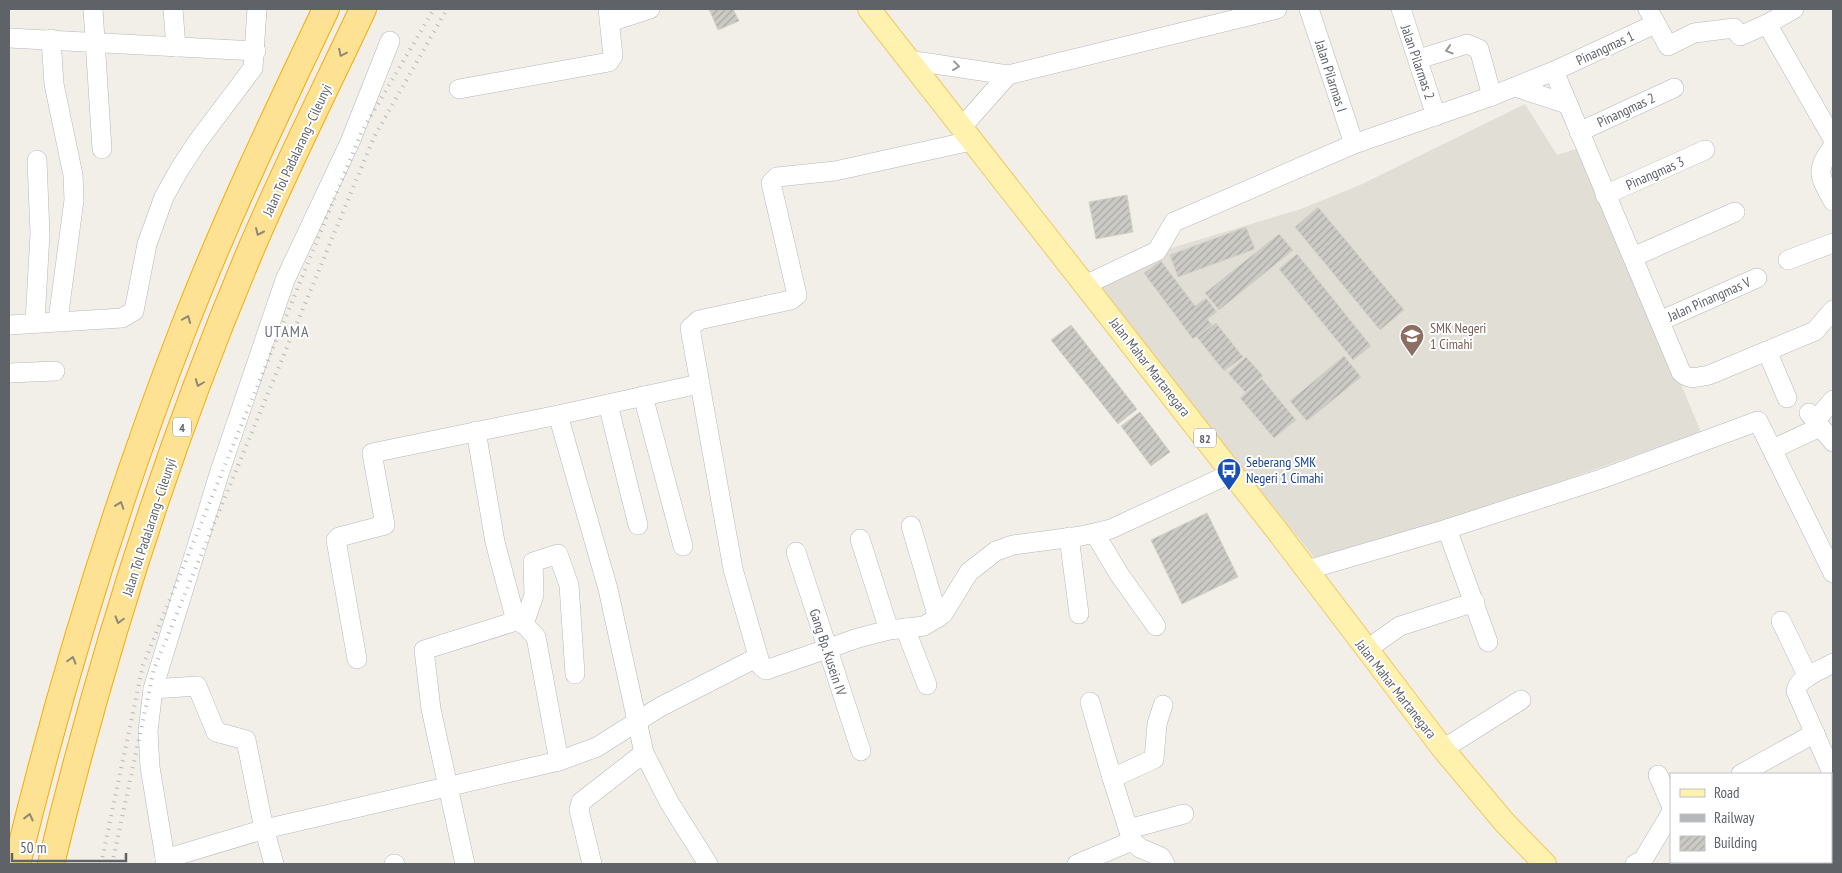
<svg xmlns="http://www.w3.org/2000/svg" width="1842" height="873" viewBox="0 0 1842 873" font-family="'PT Sans Narrow',sans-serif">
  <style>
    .education { fill: #e1ded6 }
    .building { fill: url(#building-hatch); stroke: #d6d1c6 }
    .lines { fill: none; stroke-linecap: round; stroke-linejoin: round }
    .minor-casing { stroke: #b5b8bc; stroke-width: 20 }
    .major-casing { stroke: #f2c960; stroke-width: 24 }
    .highway-casing { stroke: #f9ab00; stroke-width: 28 }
    .minor { stroke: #fff; stroke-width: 19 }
    .major { stroke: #fff2af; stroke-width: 22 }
    .highway { stroke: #fde293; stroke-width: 26 }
    .rail { stroke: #b6b7b8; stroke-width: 4; stroke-dasharray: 1 6; stroke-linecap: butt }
    .oneway { stroke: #979a9d }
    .oneway2 { stroke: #8e8975 }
    .labels { text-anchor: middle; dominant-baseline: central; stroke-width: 4; stroke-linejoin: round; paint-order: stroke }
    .shield { fill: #fff; stroke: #8f9295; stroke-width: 1 }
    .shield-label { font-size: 12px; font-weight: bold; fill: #5f6368 }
    .street-label { font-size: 14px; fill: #5f6368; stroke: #fff }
    .education-label { font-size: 14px; fill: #785e54; stroke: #fff; text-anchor: start }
    .transit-label { font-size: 14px; fill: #164399; stroke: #fff; text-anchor: start }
    .quarter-label { font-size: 16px; letter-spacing: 1px; fill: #70757a; stroke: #fff }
  </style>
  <defs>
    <pattern id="building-hatch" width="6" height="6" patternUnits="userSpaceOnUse" patternTransform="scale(1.25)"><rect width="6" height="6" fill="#cccac5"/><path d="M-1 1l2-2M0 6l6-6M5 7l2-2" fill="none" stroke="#a9a8a4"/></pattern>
  </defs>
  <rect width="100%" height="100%" fill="#f1efe8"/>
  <path class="education" d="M1525,104L1557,155L1576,149L1634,273L1701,432L1321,566L1095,283L1158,252L1301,209L1360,185Z"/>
  <g class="building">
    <path d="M709,9H733L739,21L718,30Z"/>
    <path d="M1127,195L1133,232L1096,239L1089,202Z"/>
    <path d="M1318,207L1404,310L1380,330L1295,227Z"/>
    <path d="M1246,227L1255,249L1178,277L1170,255Z"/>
    <path d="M1279,234L1293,250L1219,310L1205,293Z"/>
    <path d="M1297,254L1371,346L1353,360L1279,269Z"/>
    <path d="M1161,261L1195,306L1206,298L1217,312L1207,319L1212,325L1193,339L1144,273Z"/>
    <path d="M1216,323L1243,357L1224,371L1197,337Z"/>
    <path d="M1071,325L1137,409L1118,424L1051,340Z"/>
    <path d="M1344,356L1361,377L1307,421L1290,401Z"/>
    <path d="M1246,357L1263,376L1245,392L1228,373Z"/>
    <path d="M1262,379L1296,420L1274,438L1240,398Z"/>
    <path d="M1140,412L1170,452L1151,466L1121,426Z"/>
    <path d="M1207,513L1238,577L1182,604L1151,540Z"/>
  </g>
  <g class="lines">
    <defs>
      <g id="minor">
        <path d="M93,9L102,149"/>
        <path d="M173,9L176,47"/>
        <path d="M1309,9L1354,144"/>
        <path d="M1401,9L1436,116"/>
        <path d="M1648,9L1668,46L1694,33L1734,28L1740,36L1767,24L1794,9"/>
        <path d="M610,22L650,9"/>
        <path d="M1767,24L1833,139"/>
        <path d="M9,38L256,51"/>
        <path d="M51,39L54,84L73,175L74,200L58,320"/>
        <path d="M1419,59L1467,44L1479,49L1492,96"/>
        <path d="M908,60L1008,75L1277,9"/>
        <path d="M1554,71L1681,372C1689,381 1698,377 1709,375L1815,331L1833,310"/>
        <path d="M1515,87L1567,104"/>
        <path d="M459,89L609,62L613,56L608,9"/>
        <path d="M961,128L1008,75"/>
        <path d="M1579,132L1674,88"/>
        <path d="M971,141L835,171L777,177L771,183L797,295L791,300L699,320L690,328L733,569L761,666L766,670L858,638L889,630L924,626L943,614L969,572L996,551L1013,545L1081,536L1111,529L1232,473"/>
        <path d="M1833,146C1815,171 1819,176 1833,201"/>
        <path d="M1605,195L1705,150"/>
        <path d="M1633,257L1735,212"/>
        <path d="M1788,260L1833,243"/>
        <path d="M1085,285L1157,251L1174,222L1354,144L1492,96L1554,71L1655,24"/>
        <path d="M1660,321L1757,278"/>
        <path d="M35,322L40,234L37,160"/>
        <path d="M9,325L122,318L134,311L147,244L164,197L179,170L198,141L253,68L257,9"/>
        <path d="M1767,351L1787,398"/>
        <path d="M9,373L55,371"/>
        <path d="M643,396L683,546"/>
        <path d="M608,404L638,525"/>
        <path d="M1809,413L1833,442"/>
        <path d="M558,415L608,589L644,753L669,802L708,864"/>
        <path d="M1815,421L1833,400"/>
        <path d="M476,431L495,542L516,621"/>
        <path d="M1773,449L1820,427"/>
        <path d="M911,526L938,618"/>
        <path d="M1447,529L1488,642"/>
        <path d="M1095,534L1119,574L1156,626"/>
        <path d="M1069,537L1079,614"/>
        <path d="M860,539L889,630"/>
        <path d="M796,552L861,751"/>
        <path d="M1307,570L1447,529L1604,478L1758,421L1833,573"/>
        <path d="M1781,621L1808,677"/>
        <path d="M524,624L534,595L533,562L558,554L569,585L575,674"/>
        <path d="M905,628L927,685"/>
        <path d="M1366,650L1400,626L1475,602"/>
        <path d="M357,659L336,540L339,537L385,525L372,453L558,415L699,384"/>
        <path d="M1833,663C1822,670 1798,677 1796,691L1833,775"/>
        <path d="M153,689L197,686L216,732L246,740L263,824L274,864"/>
        <path d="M1090,702L1112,778"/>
        <path d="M1163,705L1157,724L1154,759L1112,778L1132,841L1140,848L1161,857L1165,864"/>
        <path d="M1443,749L1521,700"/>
        <path d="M1741,774L1815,733"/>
        <path d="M1658,775L1671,805"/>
        <path d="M1129,829L1184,814"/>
        <path d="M165,859L265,829L559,761"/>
        <path d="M1748,862L1749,864"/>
        <path d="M166,864L150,767L148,731L153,689L220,471L285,280L350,142L390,41"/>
        <path d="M394,864H395"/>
        <path d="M465,864L431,709L424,650L516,621L524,624L536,637L559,761L597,747L660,707L758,657"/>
        <path d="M592,864L579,810L581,802L644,753"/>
        <path d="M1077,864L1132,841"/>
        <path d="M1635,864L1643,860L1671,813"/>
      </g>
      <path id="major" d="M869,9L1278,532L1443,749L1505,823L1545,864"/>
      <g id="highway">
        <path d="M17,864C61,682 116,502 184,327C226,219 276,114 326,9"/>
        <path d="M51,864C101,657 166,451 249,254C284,171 325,90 363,9"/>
      </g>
    </defs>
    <use href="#minor" class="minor-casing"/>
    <use href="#major" class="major-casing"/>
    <use href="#highway" class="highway-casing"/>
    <use href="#minor" class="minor"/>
    <use href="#major" class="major"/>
    <use href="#highway" class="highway"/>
    <g class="rail">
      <path d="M101,864L143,665L362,131L434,9"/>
      <path d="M112,864L154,669L374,137L447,9"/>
    </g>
  </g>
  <defs><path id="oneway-chevron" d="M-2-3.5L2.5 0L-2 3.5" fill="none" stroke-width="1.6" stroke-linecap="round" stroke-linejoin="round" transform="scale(1.25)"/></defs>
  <g class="oneway">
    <use href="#oneway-chevron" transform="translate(1449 50) rotate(163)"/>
    <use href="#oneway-chevron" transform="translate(956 66) rotate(7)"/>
  </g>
  <g class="oneway2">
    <use href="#oneway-chevron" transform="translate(342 53) rotate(116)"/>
    <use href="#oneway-chevron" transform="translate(259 232) rotate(114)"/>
    <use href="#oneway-chevron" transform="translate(187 319) rotate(-68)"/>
    <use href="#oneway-chevron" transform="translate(199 383) rotate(111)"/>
    <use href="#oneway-chevron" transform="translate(120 505) rotate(-71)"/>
    <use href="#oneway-chevron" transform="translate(119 620) rotate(106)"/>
    <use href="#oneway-chevron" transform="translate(72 660) rotate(-74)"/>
    <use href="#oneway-chevron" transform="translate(29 817) rotate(-76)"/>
  </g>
  <defs>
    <symbol id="school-pin" viewBox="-11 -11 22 30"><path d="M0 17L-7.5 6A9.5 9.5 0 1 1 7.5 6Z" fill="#8d6e63" stroke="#fff"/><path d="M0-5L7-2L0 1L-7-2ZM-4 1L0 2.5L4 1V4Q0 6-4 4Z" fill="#fff"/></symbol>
    <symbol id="bus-pin" viewBox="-11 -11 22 30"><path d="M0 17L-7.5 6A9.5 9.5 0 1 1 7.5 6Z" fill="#1a4fb4" stroke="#fff"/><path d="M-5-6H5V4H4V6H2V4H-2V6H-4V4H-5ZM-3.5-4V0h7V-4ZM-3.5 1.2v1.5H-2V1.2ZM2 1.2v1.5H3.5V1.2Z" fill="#fff"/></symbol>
  </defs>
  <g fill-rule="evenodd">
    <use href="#school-pin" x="1398" y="322" width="28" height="38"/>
    <use href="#bus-pin" x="1215" y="456" width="28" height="38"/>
  </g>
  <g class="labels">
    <g class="shield">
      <rect x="173" y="417.5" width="18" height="19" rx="4"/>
      <rect x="1194" y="428.5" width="22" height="19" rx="4"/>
    </g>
    <g class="shield-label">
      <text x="182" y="427">4</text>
      <text x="1205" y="438">82</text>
    </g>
    <g class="street-label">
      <text transform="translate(1605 48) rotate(-25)">Pinangmas 1</text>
      <text transform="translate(1418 62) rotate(71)">Jalan Pilarmas 2</text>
      <text transform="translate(1331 76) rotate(72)">Jalan Pilarmas I</text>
      <text transform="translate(1626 110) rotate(-25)">Pinangmas 2</text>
      <text transform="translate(297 150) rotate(-65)">Jalan Tol Padalarang–Cileunyi</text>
      <text transform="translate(1655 173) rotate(-24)">Pinangmas 3</text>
      <text transform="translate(1709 299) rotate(-24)">Jalan Pinangmas V</text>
      <text transform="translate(1150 367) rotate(52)">Jalan Mahar Martanegara</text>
      <text transform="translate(149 527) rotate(-72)">Jalan Tol Padalarang–Cileunyi</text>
      <text transform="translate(828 652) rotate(72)">Gang Bp. Kusein IV</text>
      <text transform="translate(1396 689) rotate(52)">Jalan Mahar Martanegara</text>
    </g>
    <g class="education-label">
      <text x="1430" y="328">SMK Negeri<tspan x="1430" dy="16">1 Cimahi</tspan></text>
    </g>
    <g class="transit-label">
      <text x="1246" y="462">Seberang SMK<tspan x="1246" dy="16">Negeri 1 Cimahi</tspan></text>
    </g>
    <g class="quarter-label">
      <text x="287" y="331">UTAMA</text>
    </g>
  </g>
  <rect width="1842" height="873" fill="none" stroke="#5f6368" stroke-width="20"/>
  <rect x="1670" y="773" width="162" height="90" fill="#ffffff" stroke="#bfc1c3"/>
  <rect x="1680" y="789" width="25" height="8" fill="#fff2af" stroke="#bfc1c3"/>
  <text x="1714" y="798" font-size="15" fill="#5f6368">Road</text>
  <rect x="1680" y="814" width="25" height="8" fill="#b6b7b8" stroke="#bfc1c3"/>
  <text x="1714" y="823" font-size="15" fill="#5f6368">Railway</text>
  <rect x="1680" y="836" width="25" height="15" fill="url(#building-hatch)" stroke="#bfc1c3"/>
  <text x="1714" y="848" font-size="15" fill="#5f6368">Building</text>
  <path d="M12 853v8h114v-8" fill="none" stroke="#5f6368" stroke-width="2.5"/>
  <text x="20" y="853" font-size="15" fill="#5f6368" stroke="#ffffff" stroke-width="4" paint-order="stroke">50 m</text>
</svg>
